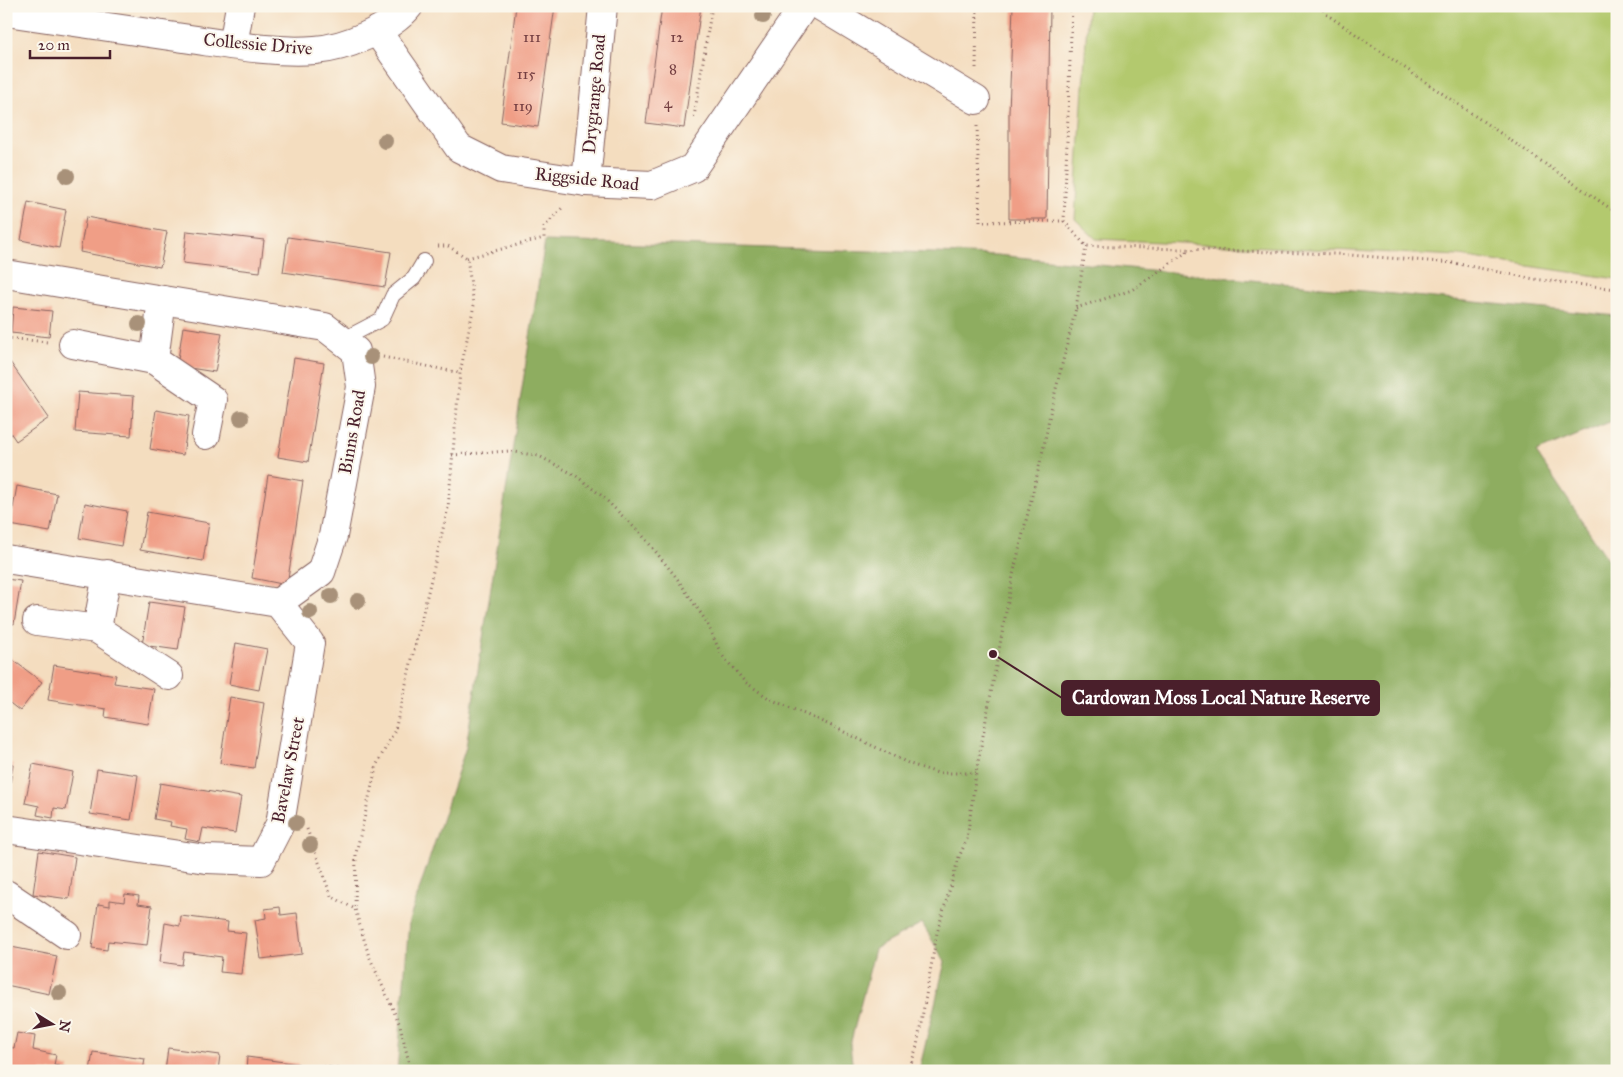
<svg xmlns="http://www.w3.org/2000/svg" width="1623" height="1077" viewBox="0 0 1623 1077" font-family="'IM FELL Great Primer',serif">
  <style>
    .green { fill: #b3c96e; stroke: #7e744c }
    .forest { fill: #8ead61; stroke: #6c6646 }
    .building { fill: #f09e86 }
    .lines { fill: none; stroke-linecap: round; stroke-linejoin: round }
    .service-casing { stroke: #86625f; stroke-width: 16 }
    .minor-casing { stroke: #86625f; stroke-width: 30 }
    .path { stroke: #86625f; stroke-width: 3; stroke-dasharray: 1 4; stroke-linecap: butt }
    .service { stroke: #fff; stroke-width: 14 }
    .minor { stroke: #fff; stroke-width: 28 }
    .tree { fill: #a89179 }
    .labels { text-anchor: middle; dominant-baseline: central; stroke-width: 4; stroke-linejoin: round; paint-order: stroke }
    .number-label { font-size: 15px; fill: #743f42 }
    .street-label { font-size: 18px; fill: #4a1f2b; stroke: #fbf7ec }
    .leader { fill: none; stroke: #4a1f2b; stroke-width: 2 }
    .callout-dot { fill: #4a1f2b; stroke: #fbf7ec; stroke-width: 2 }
    .callout { fill: #4a1f2b; stroke: #4a1f2b; stroke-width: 2 }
    .callout-label { font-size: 19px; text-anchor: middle; font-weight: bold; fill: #fff }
  </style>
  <rect width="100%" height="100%" fill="#fbf7ec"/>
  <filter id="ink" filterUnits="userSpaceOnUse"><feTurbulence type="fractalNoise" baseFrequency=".02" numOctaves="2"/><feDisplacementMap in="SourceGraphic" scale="10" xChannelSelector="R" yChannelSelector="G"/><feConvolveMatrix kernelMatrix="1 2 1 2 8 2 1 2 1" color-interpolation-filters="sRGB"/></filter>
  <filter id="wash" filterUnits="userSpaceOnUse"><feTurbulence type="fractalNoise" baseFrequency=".0096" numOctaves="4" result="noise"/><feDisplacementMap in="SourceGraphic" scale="20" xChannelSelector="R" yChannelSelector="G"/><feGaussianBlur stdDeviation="1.12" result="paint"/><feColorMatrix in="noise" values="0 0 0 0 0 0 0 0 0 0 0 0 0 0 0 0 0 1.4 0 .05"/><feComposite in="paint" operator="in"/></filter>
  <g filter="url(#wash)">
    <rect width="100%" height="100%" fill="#f4ddbf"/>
    <path class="green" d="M1088,6H1617V279L1460,256L1096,239L1075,219Z"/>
    <path class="forest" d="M545,241L997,255L1617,316V419L1536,452L1617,573V1071H919L945,962L922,923L875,949L850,1045L853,1071H397L409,921L466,747Z"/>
    <g id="blocks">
      <g class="building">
        <path d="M516,6H555L538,127L501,122Z"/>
        <path d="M662,6H701L684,128L646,123Z"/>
        <path d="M1013,6H1050L1047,219H1009V112Z"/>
        <path d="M28,202L66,210L59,248L21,240Z"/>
        <path d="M86,217L167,232L160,267L80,252Z"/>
        <path d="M187,231L264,240L260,272L183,263Z"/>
        <path d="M288,237L391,252L385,287L283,272Z"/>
        <path d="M13,307L52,311L49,337L11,333Z"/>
        <path d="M183,327L222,333L215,372L177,366Z"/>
        <path d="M294,358L324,363L308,462L278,457Z"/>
        <path d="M10,362L49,418L16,441L6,426V365Z"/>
        <path d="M78,392L134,396L131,436L75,432Z"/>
        <path d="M156,410L189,416L183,455L150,449Z"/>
        <path d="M268,475L303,481L287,585L252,578Z"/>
        <path d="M17,486L57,494L50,532L10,525Z"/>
        <path d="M85,503L127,511L121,546L79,538Z"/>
        <path d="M147,512L209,523L203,561L140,550Z"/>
        <path d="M6,579L21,581L14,624L6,623Z"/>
        <path d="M149,602L185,607L178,650L142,645Z"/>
        <path d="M236,643L267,649L259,690L229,684Z"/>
        <path d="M9,657L42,682L20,711L6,700V659Z"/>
        <path d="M54,665L116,675L114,683L154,689L148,724L105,717L106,709L48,700Z"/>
        <path d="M230,697L264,703L254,768L220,763Z"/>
        <path d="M6,763L13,764L7,805H6Z"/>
        <path d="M33,764L73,772L66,810L54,808L53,818L37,815L39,806L25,803Z"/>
        <path d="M97,769L138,775L131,820L90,814Z"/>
        <path d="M160,783L241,797L235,833L203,828L200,842L185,839L187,829L170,826L171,822L154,819Z"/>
        <path d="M39,851L75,857L69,899L33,894Z"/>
        <path d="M125,894L139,896L138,904L152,906L147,945L108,941L107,950L92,948L98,904L110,906V900L124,902Z"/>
        <path d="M280,907L281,915L297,913L302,954L261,959L255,920L266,918L265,909Z"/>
        <path d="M181,916L228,922L227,931L246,933L241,974L220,972L222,957L184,952L182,965L160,962L165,923L180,926Z"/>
        <path d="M6,946L57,956L49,994L6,985Z"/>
        <path d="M17,1033L35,1036L33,1050L56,1055L54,1065L69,1068L68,1071H6V1047L14,1048Z"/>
        <path d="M168,1048L220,1055L218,1071H165Z"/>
        <path d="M93,1052L145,1059L143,1071H90Z"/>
        <path d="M247,1057L299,1064L298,1071H246Z"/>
        <path d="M323,1066L349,1070V1071H322Z"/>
      </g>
    </g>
  </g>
  <g filter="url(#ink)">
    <use href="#blocks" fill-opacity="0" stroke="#86625f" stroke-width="1"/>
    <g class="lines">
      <defs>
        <path id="service" d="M342,340L382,319L393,295L414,278L424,261"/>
        <g id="minor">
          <path d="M820,6L976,100"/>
          <path d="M6,12C68,21 129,30 190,39C231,45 274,53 315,50C344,48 391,29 409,6"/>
          <path d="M377,31L459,148L501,169L586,182L652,185L693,168L804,6"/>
          <path d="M233,45L240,6"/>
          <path d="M586,182L603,6"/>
          <path d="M6,274L325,327L356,351L361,387L333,536L321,572L278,603"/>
          <path d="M73,344L154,360L213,400L206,435"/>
          <path d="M154,360L162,300"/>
          <path d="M6,559L278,603L310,643L280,824L261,861L206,859L6,829"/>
          <path d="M37,621L97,629L169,676"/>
          <path d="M97,629L107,574"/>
          <path d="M6,894L67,935"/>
        </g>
      </defs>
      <use href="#service" class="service-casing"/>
      <use href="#minor" class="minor-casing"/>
      <g class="path">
        <path d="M1072,6L1064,221L1086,246L1336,254L1454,263L1534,279L1617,289"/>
        <path d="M1320,6L1329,16L1617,213"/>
        <path d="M976,68L977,6"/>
        <path d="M694,117L712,6"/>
        <path d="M977,126L980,222L1064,221"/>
        <path d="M467,258L544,238V227L564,206"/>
        <path d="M1076,308L1132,290L1188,251"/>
        <path d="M6,338L48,342"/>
        <path d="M383,357L460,373"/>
        <path d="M452,455L509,451L539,456L575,475L602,496L643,536L676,577L706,621L721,654L745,682L770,699L832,726L910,764L938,773H976"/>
        <path d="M307,829L331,896L355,909"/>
        <path d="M411,1071L400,1025L369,956L355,909L356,853L377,764L395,730L448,508L460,373L474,305L467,258L448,246H437"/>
        <path d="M907,1071L910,1067L917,1046L937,933L959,857L967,839L976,773L1013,575L1044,446L1050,413L1076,308L1086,246"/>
      </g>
      <use href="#service" class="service"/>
      <use href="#minor" class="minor"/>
    </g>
    <g class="tree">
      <circle cx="763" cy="16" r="8"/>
      <circle cx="385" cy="141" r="8"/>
      <circle cx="67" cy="176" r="8"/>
      <circle cx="139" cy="324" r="8"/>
      <circle cx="371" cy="357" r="8"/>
      <circle cx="241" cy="418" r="8"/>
      <circle cx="331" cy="596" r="8"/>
      <circle cx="358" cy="601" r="8"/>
      <circle cx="310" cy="612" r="8"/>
      <circle cx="296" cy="823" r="8"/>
      <circle cx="310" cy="845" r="8"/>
      <circle cx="59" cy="993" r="8"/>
    </g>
  </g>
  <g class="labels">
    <g class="number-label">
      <text x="532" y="37">111</text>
      <text x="677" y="37">12</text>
      <text x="673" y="69">8</text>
      <text x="526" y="74">115</text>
      <text x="668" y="103">4</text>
      <text x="523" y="106">119</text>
    </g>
    <g class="street-label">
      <text transform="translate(258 44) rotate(5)">Collessie Drive</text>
      <text transform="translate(594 94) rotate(-85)">Drygrange Road</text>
      <text transform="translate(587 179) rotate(6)">Riggside Road</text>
      <text transform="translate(352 432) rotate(-80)">Binns Road</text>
      <text transform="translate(288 770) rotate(-79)">Bavelaw Street</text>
    </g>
  </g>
  <path class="leader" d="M993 654L1062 698"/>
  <circle class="callout-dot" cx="993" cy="654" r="5"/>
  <rect class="callout" x="1062" y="681" width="317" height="34" rx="5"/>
  <g class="callout-label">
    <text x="1221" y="704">Cardowan Moss Local Nature Reserve</text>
  </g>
  <rect width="1623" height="1077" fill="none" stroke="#fbf7ec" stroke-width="25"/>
  <g transform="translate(52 1024) rotate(100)" stroke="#fbf7ec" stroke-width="4" paint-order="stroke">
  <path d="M0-4L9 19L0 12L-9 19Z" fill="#4a1f2b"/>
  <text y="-8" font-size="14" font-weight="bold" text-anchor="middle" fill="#4a1f2b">N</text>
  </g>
  <path d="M30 50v8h80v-8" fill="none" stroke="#4a1f2b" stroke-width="2.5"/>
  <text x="38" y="50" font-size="15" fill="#4a1f2b" stroke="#fbf7ec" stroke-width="4" paint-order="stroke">20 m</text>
</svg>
